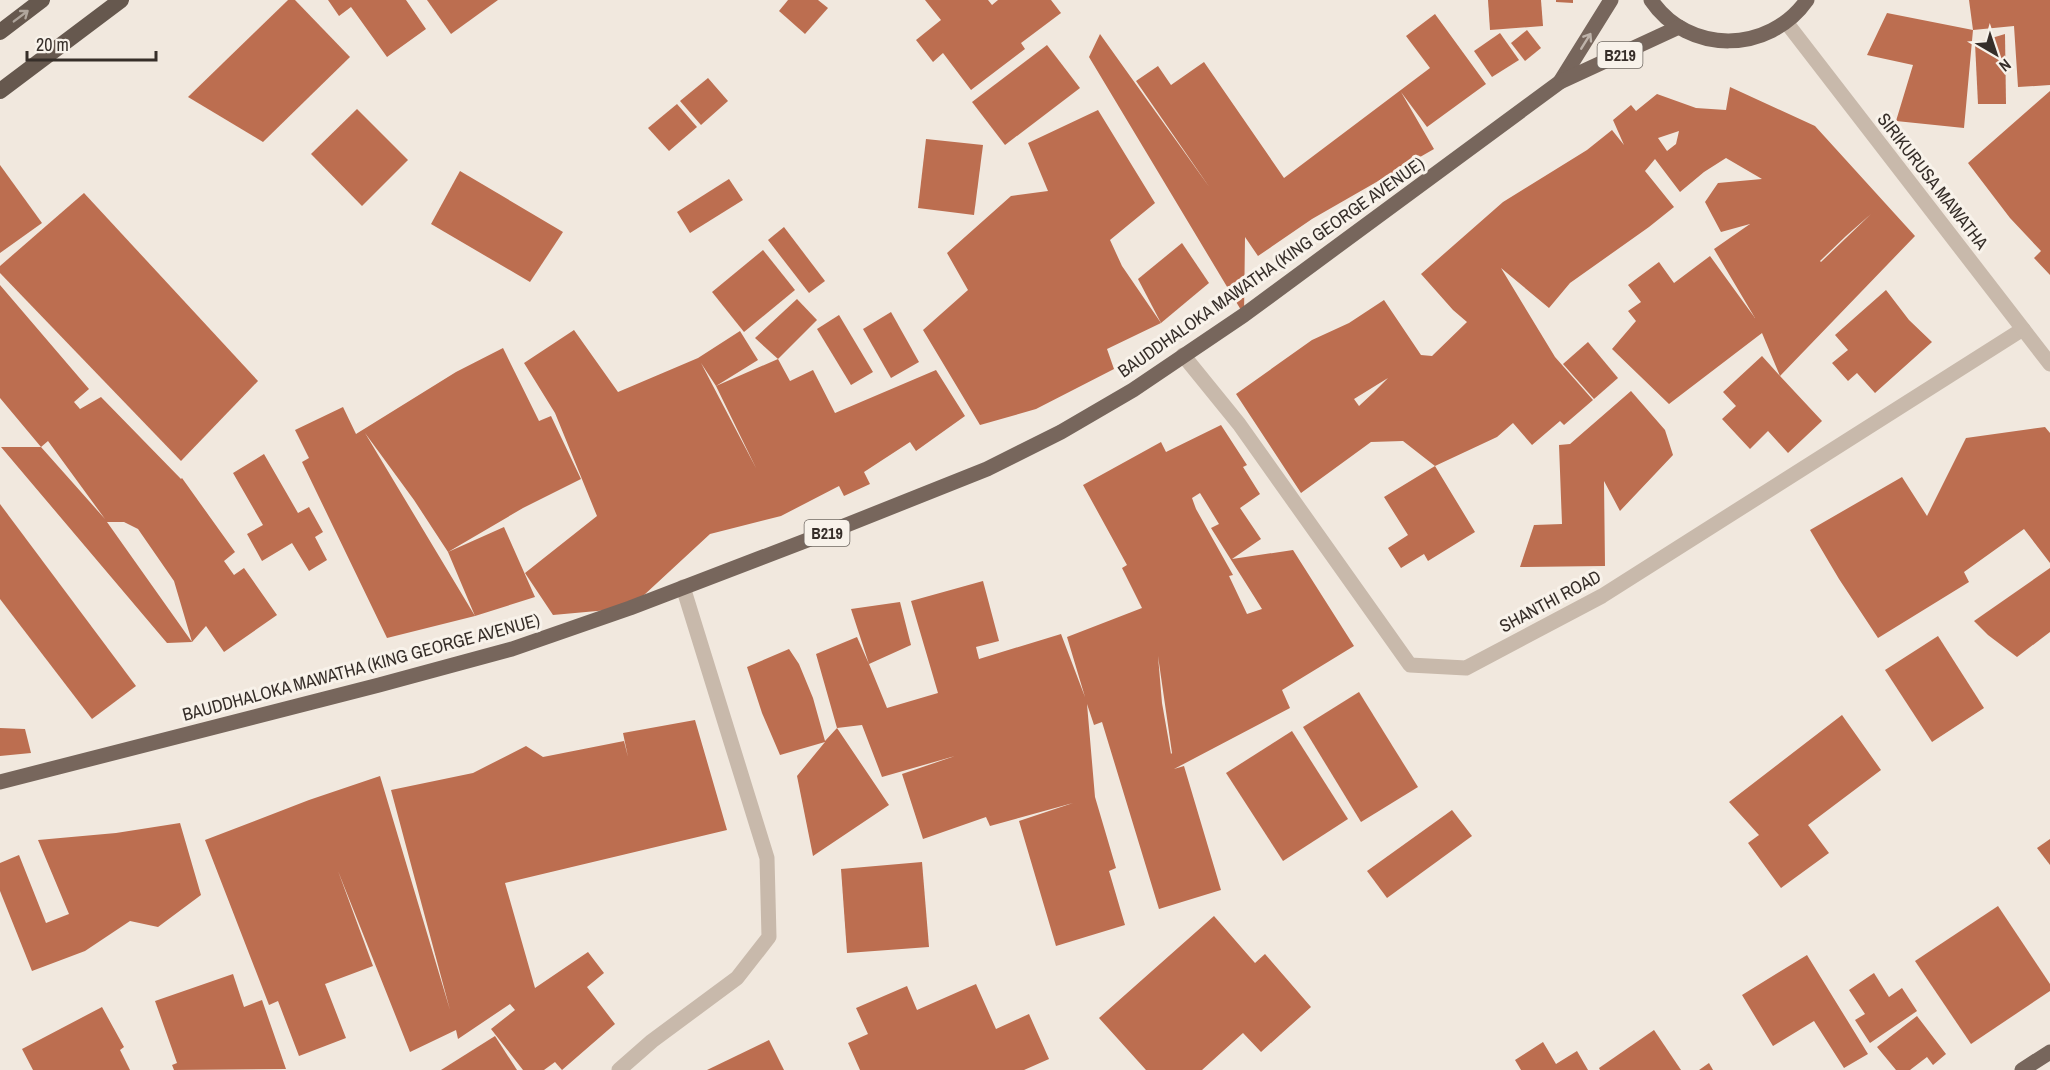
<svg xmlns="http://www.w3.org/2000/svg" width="2050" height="1070" viewBox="0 0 2050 1070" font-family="'Archivo Narrow',sans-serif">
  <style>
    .building { fill: #bc6e50; fill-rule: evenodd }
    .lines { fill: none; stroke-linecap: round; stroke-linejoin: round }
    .minor { stroke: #c8b9ab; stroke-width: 15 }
    .tertiary { stroke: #c8b9ab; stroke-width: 15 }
    .primary { stroke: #77665c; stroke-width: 15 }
    .trunk { stroke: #66584e; stroke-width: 16 }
    .oneway { stroke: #afa59c }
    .oneway2 { stroke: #beb3aa }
    .labels { text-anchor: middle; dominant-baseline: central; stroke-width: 6; stroke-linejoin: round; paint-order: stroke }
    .shield { fill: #f8f2ea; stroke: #706963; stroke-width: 1.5 }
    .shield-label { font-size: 16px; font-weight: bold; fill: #362e29 }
    .street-label { font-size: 18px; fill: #362e29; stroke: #f8f2ea }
  </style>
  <rect width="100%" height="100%" fill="#f1e8de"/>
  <g class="building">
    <path d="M288,0H295L350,57L263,142L188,97Z"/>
    <path d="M328,0H406L426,29L387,57L351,7L339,16Z"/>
    <path d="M427,0H498L451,34Z"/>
    <path d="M788,0H818L828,8L805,34L779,11Z"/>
    <path d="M925,0H988L992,5L998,0H1051L1061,13L1021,43L1025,49L971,90L943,53L933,62L916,40L941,20Z"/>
    <path d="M1488,0H1541L1543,26L1490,30Z"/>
    <path d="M1556,0H1573V3L1556,2Z"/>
    <path d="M1969,0H2050V85L2018,87L2014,26L1973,30Z"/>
    <path d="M1887,13L1973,30L1964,128L1896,121L1913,65L1867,55Z"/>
    <path d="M1435,14L1486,84L1427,127L1401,92L1434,149L1312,219L1258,256L1245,237L1244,315L1089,57L1100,34L1210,188L1136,81L1158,66L1171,85L1204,62L1284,178L1430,68L1406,36Z"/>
    <path d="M1527,30L1541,48L1525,61L1511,43Z"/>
    <path d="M1500,33L1519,60L1492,77L1474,51Z"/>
    <path d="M2005,34L2006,104H1978L1975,43Z"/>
    <path d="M1047,45L1080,88L1005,145L972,102Z"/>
    <path d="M708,78L728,101L701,125L680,101Z"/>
    <path d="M1730,87L1815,126L1915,236L1780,376L1822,421L1788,453L1768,431L1750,449L1722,419L1736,406L1723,392L1762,356L1780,376L1762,333L1669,404L1612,349L1636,321L1628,311L1641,302L1628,285L1659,262L1674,283L1710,256L1755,318L1714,249L1750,224L1721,232L1705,202L1718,183L1762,179L1726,158L1704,172L1680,192L1655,159L1645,171L1674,207L1649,227L1570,283L1549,308L1501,268L1555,357L1593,400L1564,425L1560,421L1532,445L1513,423L1497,437L1435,466L1475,532L1428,561L1424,554L1401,568L1388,548L1408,535L1384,497L1435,466L1403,441L1371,442L1301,493L1236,394L1312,340L1349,323L1384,300L1421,355L1432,356L1467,322L1453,310L1421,274L1503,202L1587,150L1612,130L1624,145L1613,120L1631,105L1636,111L1657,94L1696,108L1726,110ZM1679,131L1676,144L1667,151L1658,138ZM1871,214L1821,262L1820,261L1846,236ZM1388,378L1373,393L1359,406L1354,399Z"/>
    <path d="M2050,91V275L2034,258L2041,251L2010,218L1968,163Z"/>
    <path d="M677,104L697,127L669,151L648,128Z"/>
    <path d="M357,109L408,160L362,206L311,154Z"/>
    <path d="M1098,110L1155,203L1110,240L1122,266L1161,323L1107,349L1114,369L1036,409L980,425L923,330L968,290L947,253L1011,196L1048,191L1028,143Z"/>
    <path d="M926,139L983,145L974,215L918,208Z"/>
    <path d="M0,165L42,223L0,253Z"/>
    <path d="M460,171L563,232L530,282L431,224Z"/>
    <path d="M729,179L743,200L690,233L677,212Z"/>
    <path d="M84,193L258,381L181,461L0,273V266Z"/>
    <path d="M784,227L825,281L809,293L768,240Z"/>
    <path d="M1182,243L1209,283L1161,323L1138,279Z"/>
    <path d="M763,250L795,290L744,332L712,292Z"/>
    <path d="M0,285L89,389L74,402L80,409L101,397L181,479L182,478L235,552L224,561L234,575L244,568L277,615L224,652L206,626L192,642L174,581L138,529L124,522H107L192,642L167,643L1,447H41L105,519L48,441L41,447L0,398Z"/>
    <path d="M1886,290L1909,320L1932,342L1875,393L1857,373L1848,381L1832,363L1848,350L1835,335Z"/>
    <path d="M797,299L817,320L778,359L755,338Z"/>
    <path d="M891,312L919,362L891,378L863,329Z"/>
    <path d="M839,315L873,372L851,385L817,329Z"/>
    <path d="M574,330L618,392L698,358L740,331L758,360L716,386L778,359L790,381L813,370L835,413L936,370L965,416L916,451L910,442L864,472L870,484L844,496L839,486L781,516L710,534L630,608L553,615L525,573L597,516L555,413L524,363ZM701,363L716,386L756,468Z"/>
    <path d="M1588,342L1618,378L1594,399L1563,364Z"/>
    <path d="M503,348L539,421L551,416L581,479L523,508L448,552L414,500L365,433L475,616L448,552L504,527L535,597L475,616L387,638L302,462L309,458L295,430L343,407L356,434L456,372Z"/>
    <path d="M1631,391L1665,430L1673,455L1620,511L1604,481L1605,566L1520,567L1534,525L1562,524L1559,445L1570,444Z"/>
    <path d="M1221,425L1247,465L1243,467L1260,494L1240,508L1261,539L1232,559L1293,550L1354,646L1282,690L1290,708L1174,769L1184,766L1221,890L1159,909L1102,722L1094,725L1087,704L1095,797L1116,868L1109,871L1125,925L1056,946L1019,821L1073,803L990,826L986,817L923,839L902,774L955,756L882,777L862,725L837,728L889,805L813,856L797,776L825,742L780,755L762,713L747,667L789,649L799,664L813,698L825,741L837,728L816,654L857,637L869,664L851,609L900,602L911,645L869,664L887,708L938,693L911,601L983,581L999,641L976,647L979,659L1061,634L1085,697L1067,637L1142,608L1122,568L1127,565L1083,485L1161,442L1166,452ZM1200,493L1219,524L1211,528L1262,609L1247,614L1229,576L1233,575L1196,509L1192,498ZM1158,656L1172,753L1171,754L1162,703Z"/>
    <path d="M2045,427L2050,433V563L2024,529L1964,572L1969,582L1878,638L1839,579L1810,530L1902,477L1927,516L1966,438Z"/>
    <path d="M264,454L298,513L309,507L323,532L315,537L327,560L309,571L292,543L262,561L247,534L263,525L233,473Z"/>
    <path d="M0,504L136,686L92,719L0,599Z"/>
    <path d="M2050,568V632L2017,657L1988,635L1974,621Z"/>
    <path d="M1938,636L1984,708L1932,742L1885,670Z"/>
    <path d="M1359,692L1418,787L1361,822L1303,727Z"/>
    <path d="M1842,715L1881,770L1808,825L1829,853L1781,888L1748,843L1759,835L1729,802Z"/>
    <path d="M695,720L727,830L505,883L535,988L588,952L604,973L587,987L615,1024L562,1070L555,1062L544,1070H523L491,1029L515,1010L510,1004L458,1039L456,1030L410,1052L338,871L373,966L325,984L346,1038L299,1056L278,1001L269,1005L205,840L309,800L380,776L450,1010L391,790L473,773L526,746L543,757L624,741L628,757L623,733Z"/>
    <path d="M0,728L25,729L31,753L0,756Z"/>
    <path d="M1292,731L1348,819L1283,861L1226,773Z"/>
    <path d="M1452,810L1472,836L1387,898L1367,871Z"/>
    <path d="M180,823L201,895L158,927L130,921L85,951L32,971L0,891V863L19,855L46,923L69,914L38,840L116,833Z"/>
    <path d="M2050,839V865L2037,848Z"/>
    <path d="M922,862L929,947L847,953L841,869Z"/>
    <path d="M1998,906L2050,984V991L1971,1044L1915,961Z"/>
    <path d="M1214,916L1255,963L1265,954L1311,1007L1261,1052L1243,1033L1202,1070H1146L1099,1018Z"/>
    <path d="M1807,955L1868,1054L1844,1068L1814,1021L1773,1046L1742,995Z"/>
    <path d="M1874,973L1889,997L1902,988L1917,1011L1870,1043L1855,1020L1865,1014L1849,990Z"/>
    <path d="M233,974L244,1007L262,1000L286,1069L174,1070L172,1065L177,1063L155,1001Z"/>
    <path d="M976,984L996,1029L1029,1014L1049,1059L1024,1070H860L848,1043L868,1034L856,1008L907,986L917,1010Z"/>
    <path d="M102,1007L124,1047L120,1050L130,1070H33L22,1049Z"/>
    <path d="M1917,1016L1946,1054L1933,1065L1927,1057L1910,1070H1896L1877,1047Z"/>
    <path d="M1654,1030L1681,1070H1600L1599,1068Z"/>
    <path d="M495,1036L517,1070H441Z"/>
    <path d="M769,1040L784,1070H707Z"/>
    <path d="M1543,1042L1556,1064L1577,1051L1588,1070H1521L1515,1060Z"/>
    <path d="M1709,1063L1713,1070H1699Z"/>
  </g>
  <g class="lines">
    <g class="minor">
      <path d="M1183,355L1239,424L1410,665L1466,668L1602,596L2023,329"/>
      <path d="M619,1070L652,1041L737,978L769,937L767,858L683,587"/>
    </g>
    <path class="tertiary" d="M1786,22L2050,364"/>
    <g class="primary">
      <path d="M1651,0C1688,55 1769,54 1807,0"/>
      <path d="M1560,82L1611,0"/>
      <path d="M0,782L379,685L512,649L630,608L844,526L987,469L1061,432L1133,390L1244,315L1560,82L1679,27"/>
      <path d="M2022,1070L2050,1052"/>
    </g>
    <g class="trunk">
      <path d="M0,32L42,0"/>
      <path d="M0,91L121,0"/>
    </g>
  </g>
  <defs><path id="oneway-shaft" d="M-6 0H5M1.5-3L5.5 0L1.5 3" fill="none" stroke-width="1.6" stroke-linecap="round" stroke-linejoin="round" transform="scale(1.5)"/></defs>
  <use class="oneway" href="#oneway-shaft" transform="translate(21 16) rotate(-37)"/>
  <use class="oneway2" href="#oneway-shaft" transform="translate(1586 41) rotate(-58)"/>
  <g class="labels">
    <g class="shield">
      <rect x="1597.5" y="42" width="45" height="26" rx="4.5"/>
      <rect x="804.5" y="520" width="45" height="26" rx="4.5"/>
    </g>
    <g class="shield-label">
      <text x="1620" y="55">B219</text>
      <text x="827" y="533">B219</text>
    </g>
    <g class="street-label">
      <text transform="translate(1933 181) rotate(52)">SIRIKURUSA MAWATHA</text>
      <text transform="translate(1271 267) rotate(-35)">BAUDDHALOKA MAWATHA (KING GEORGE AVENUE)</text>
      <text transform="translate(1550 601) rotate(-28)">SHANTHI ROAD</text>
      <text transform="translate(361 667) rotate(-15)">BAUDDHALOKA MAWATHA (KING GEORGE AVENUE)</text>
    </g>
  </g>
  <g transform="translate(1996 54) rotate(141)" stroke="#f8f2ea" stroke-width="4.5" paint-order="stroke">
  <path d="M0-4.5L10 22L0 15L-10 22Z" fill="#362e29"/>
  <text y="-9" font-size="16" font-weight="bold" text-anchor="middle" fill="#362e29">N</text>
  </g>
  <path d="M27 51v9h129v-9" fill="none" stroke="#362e29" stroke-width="3"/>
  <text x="36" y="51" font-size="18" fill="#362e29" stroke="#f8f2ea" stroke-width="4.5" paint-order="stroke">20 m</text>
</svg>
